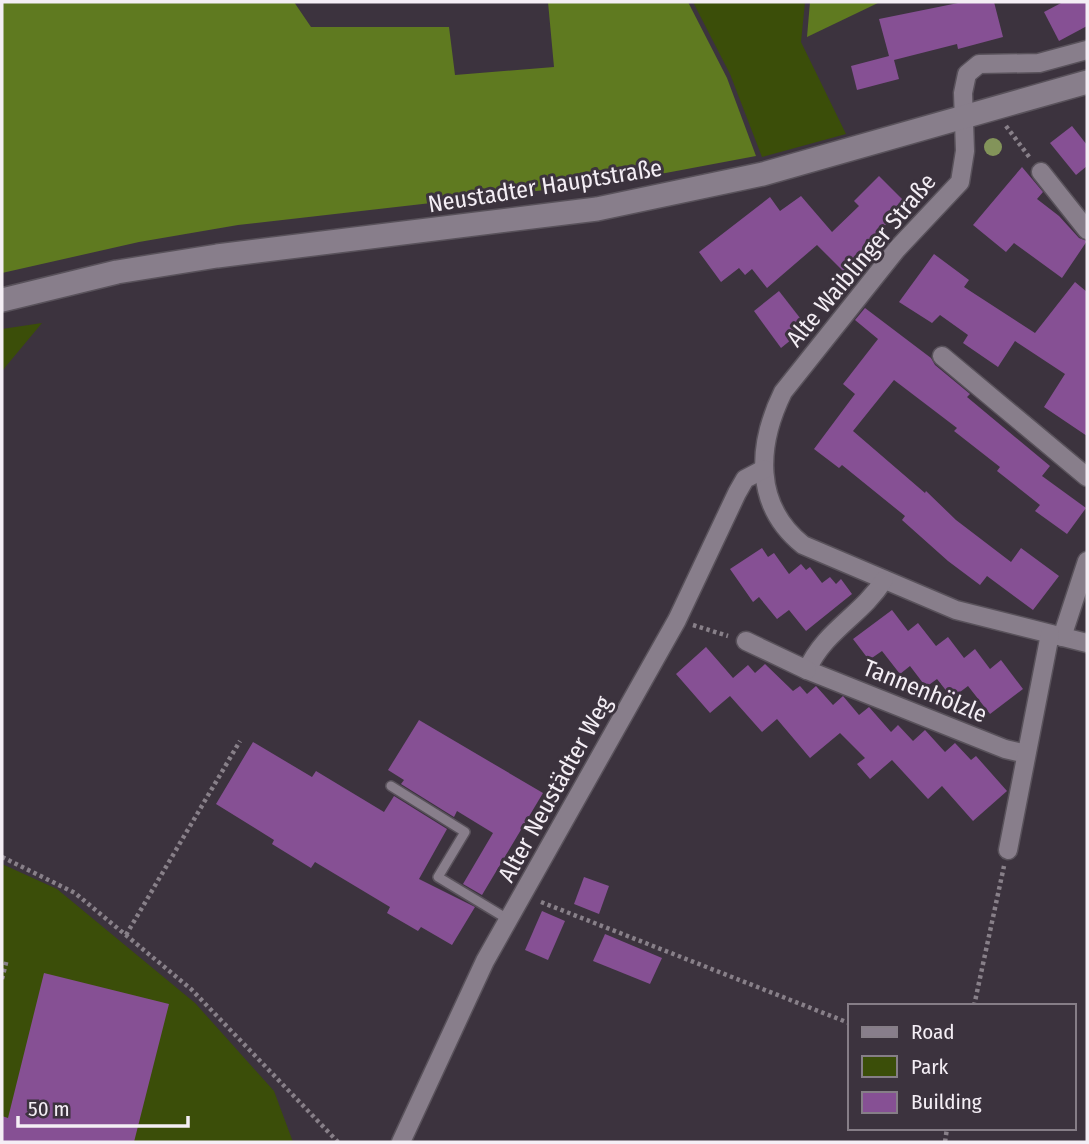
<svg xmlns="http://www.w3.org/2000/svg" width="1089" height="1144" viewBox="0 0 1089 1144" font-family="'Fira Sans Condensed',sans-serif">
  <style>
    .green { fill: #3b4e09 }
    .forest { fill: #5f7a20 }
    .building { fill: #865094 }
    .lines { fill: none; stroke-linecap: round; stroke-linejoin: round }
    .service-casing { stroke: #59525b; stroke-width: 12 }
    .minor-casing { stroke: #59525b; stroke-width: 21 }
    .tertiary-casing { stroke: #59525b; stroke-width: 26 }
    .path { stroke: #888089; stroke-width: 4.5; stroke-dasharray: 3.5 3.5; stroke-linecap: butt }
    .service { stroke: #887e8b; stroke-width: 9 }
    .minor { stroke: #887e8b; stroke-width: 18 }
    .tertiary { stroke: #887e8b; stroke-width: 23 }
    .tree { fill: #83945a }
    .labels { text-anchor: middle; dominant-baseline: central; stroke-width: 6; stroke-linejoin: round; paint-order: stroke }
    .street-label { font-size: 24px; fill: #f4eef5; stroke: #3c333e }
  </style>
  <rect width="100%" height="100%" fill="#3c333e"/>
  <g class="green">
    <path d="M693,2H805L801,42L846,134L762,157L730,74Z"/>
    <path d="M42,323L2,371V329Z"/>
    <path d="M2,864L57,889L195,1003L274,1091L293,1142H2Z"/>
  </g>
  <g class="forest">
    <path d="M2,2H294L311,27H449L455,75L554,67L548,2H688L727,78L756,156L655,175L545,190L238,225L139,242L2,273Z"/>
    <path d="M810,2H880L807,37Z"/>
  </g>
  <g class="building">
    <path d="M963,2H994L1003,37L958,49L957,44L894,60L899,79L857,90L851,66L889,56L879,19Z"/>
    <path d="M1063,2H1087V26L1059,41L1044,12Z"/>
    <path d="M1072,126L1087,145V166L1076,175L1050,143Z"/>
    <path d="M1022,167L1043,192L1037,199L1059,216L1079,238L1087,241L1062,278L1014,243L1006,252L973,225Z"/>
    <path d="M879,176L907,204L866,244L871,249L846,274L817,245L767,288L752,269L745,275L739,268L721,282L699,252L770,197L780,211L801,196L832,232L859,206L854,201Z"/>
    <path d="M934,254L969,280L964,287L1035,333L1075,282L1087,292V436L1044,407L1065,374L1015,341L998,367L963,343L968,335L940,315L932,323L899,302Z"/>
    <path d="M779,291L807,327L781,348L754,311Z"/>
    <path d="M865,308L931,358L935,365L970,394L967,397L1050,466L1042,476L1086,508L1067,534L1035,511L1040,505L997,471L1000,467L954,431L957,428L894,380L853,431L925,493L926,491L956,520L1011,562L1021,548L1059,576L1033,610L987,576L980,585L948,561L902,520L905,516L842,465L839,468L814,449L855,394L843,384L878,339L855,320Z"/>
    <path d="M762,548L768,557L774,553L789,574L801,564L806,570L810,567L822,583L830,577L836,584L841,579L852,594L806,631L789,610L777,619L759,597L753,602L730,569Z"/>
    <path d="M892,610L908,631L918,623L936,646L948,637L964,658L975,649L990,669L1001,660L1023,689L990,714L968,686L952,698L937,679L926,687L910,666L900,674L882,651L869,660L853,639Z"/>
    <path d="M706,647L733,678L748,665L755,673L765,664L793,691L800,686L807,694L816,686L833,705L843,696L859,715L869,707L891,732L898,725L913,741L925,730L945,752L955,743L971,760L976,756L1007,791L973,821L942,786L928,799L892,760L870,779L857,764L865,758L840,733L810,758L777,719L762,732L730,696L710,713L676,674Z"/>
    <path d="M419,720L543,793L482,895L463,884L493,833L457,811L454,817L401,784L404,780L388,770Z"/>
    <path d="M253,742L312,777L316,771L384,812L394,796L447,829L419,879L475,907L452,945L421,927L418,931L387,913L390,907L315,862L311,868L272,844L274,840L216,804Z"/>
    <path d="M584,877L609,886L599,914L574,904Z"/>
    <path d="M542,911L565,921L548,960L525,950Z"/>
    <path d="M605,934L662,958L650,984L593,961Z"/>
    <path d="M44,973L169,1004L134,1142H2V1116L8,1118Z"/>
  </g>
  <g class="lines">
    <defs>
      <path id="service" d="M391,786L465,832L438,877L509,920"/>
      <g id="minor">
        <path d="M1087,50L1039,63L979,64L967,74L963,93L965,151L960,182L897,249L783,392C757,445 753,505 803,545L956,610L1087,643"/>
        <path d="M1041,172L1087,230"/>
        <path d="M942,356L1087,477"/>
        <path d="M884,580C861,616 825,630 807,670L1005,749L1026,754"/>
        <path d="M1062,637L1087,561"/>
        <path d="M746,641L807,670"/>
        <path d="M1008,850L1050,634"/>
        <path d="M401,1142L485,961L677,620L737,493L745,479L764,469"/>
      </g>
      <path id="tertiary" d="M2,300L117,272L217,256L597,209L763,174L1087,82"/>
    </defs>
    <use href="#service" class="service-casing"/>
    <use href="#minor" class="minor-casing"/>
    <use href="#tertiary" class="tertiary-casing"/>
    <g class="path">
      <path d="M1006,126L1030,158"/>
      <path d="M693,625L728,636"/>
      <path d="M2,857L75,893L191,989L338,1142"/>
      <path d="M541,902L849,1023"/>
      <path d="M126,935L240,741"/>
      <path d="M2,979L7,959"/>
      <path d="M974,1006L1004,866"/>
      <path d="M945,1142L947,1128"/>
    </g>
    <use href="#service" class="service"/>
    <use href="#minor" class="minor"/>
    <use href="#tertiary" class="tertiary"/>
  </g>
  <circle class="tree" cx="993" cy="147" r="9"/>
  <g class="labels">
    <g class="street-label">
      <text transform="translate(545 186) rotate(-9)">Neustadter Hauptstraße</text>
      <text transform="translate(861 260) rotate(-50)">Alte Waiblinger Straße</text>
      <text transform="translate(925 691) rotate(22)">Tannenhölzle</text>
      <text transform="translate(555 789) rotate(-61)">Alter Neustädter Weg</text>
    </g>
  </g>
  <rect width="1089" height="1144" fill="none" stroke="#f4eef5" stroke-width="7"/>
  <rect x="848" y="1004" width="228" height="126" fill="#3c333e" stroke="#867e87" stroke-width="2"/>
  <rect x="862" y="1027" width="35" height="10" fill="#887e8b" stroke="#867e87" stroke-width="2"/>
  <text x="911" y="1039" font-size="21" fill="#f4eef5">Road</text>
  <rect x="862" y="1056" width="35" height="21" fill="#3b4e09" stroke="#867e87" stroke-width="2"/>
  <text x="911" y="1074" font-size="21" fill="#f4eef5">Park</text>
  <rect x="862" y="1092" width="35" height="21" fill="#865094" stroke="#867e87" stroke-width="2"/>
  <text x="911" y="1109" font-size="21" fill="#f4eef5">Building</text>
  <path d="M18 1116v10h170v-10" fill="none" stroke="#f4eef5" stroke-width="3.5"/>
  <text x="28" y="1116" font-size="21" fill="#f4eef5" stroke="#3c333e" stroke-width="5" paint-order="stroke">50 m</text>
</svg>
